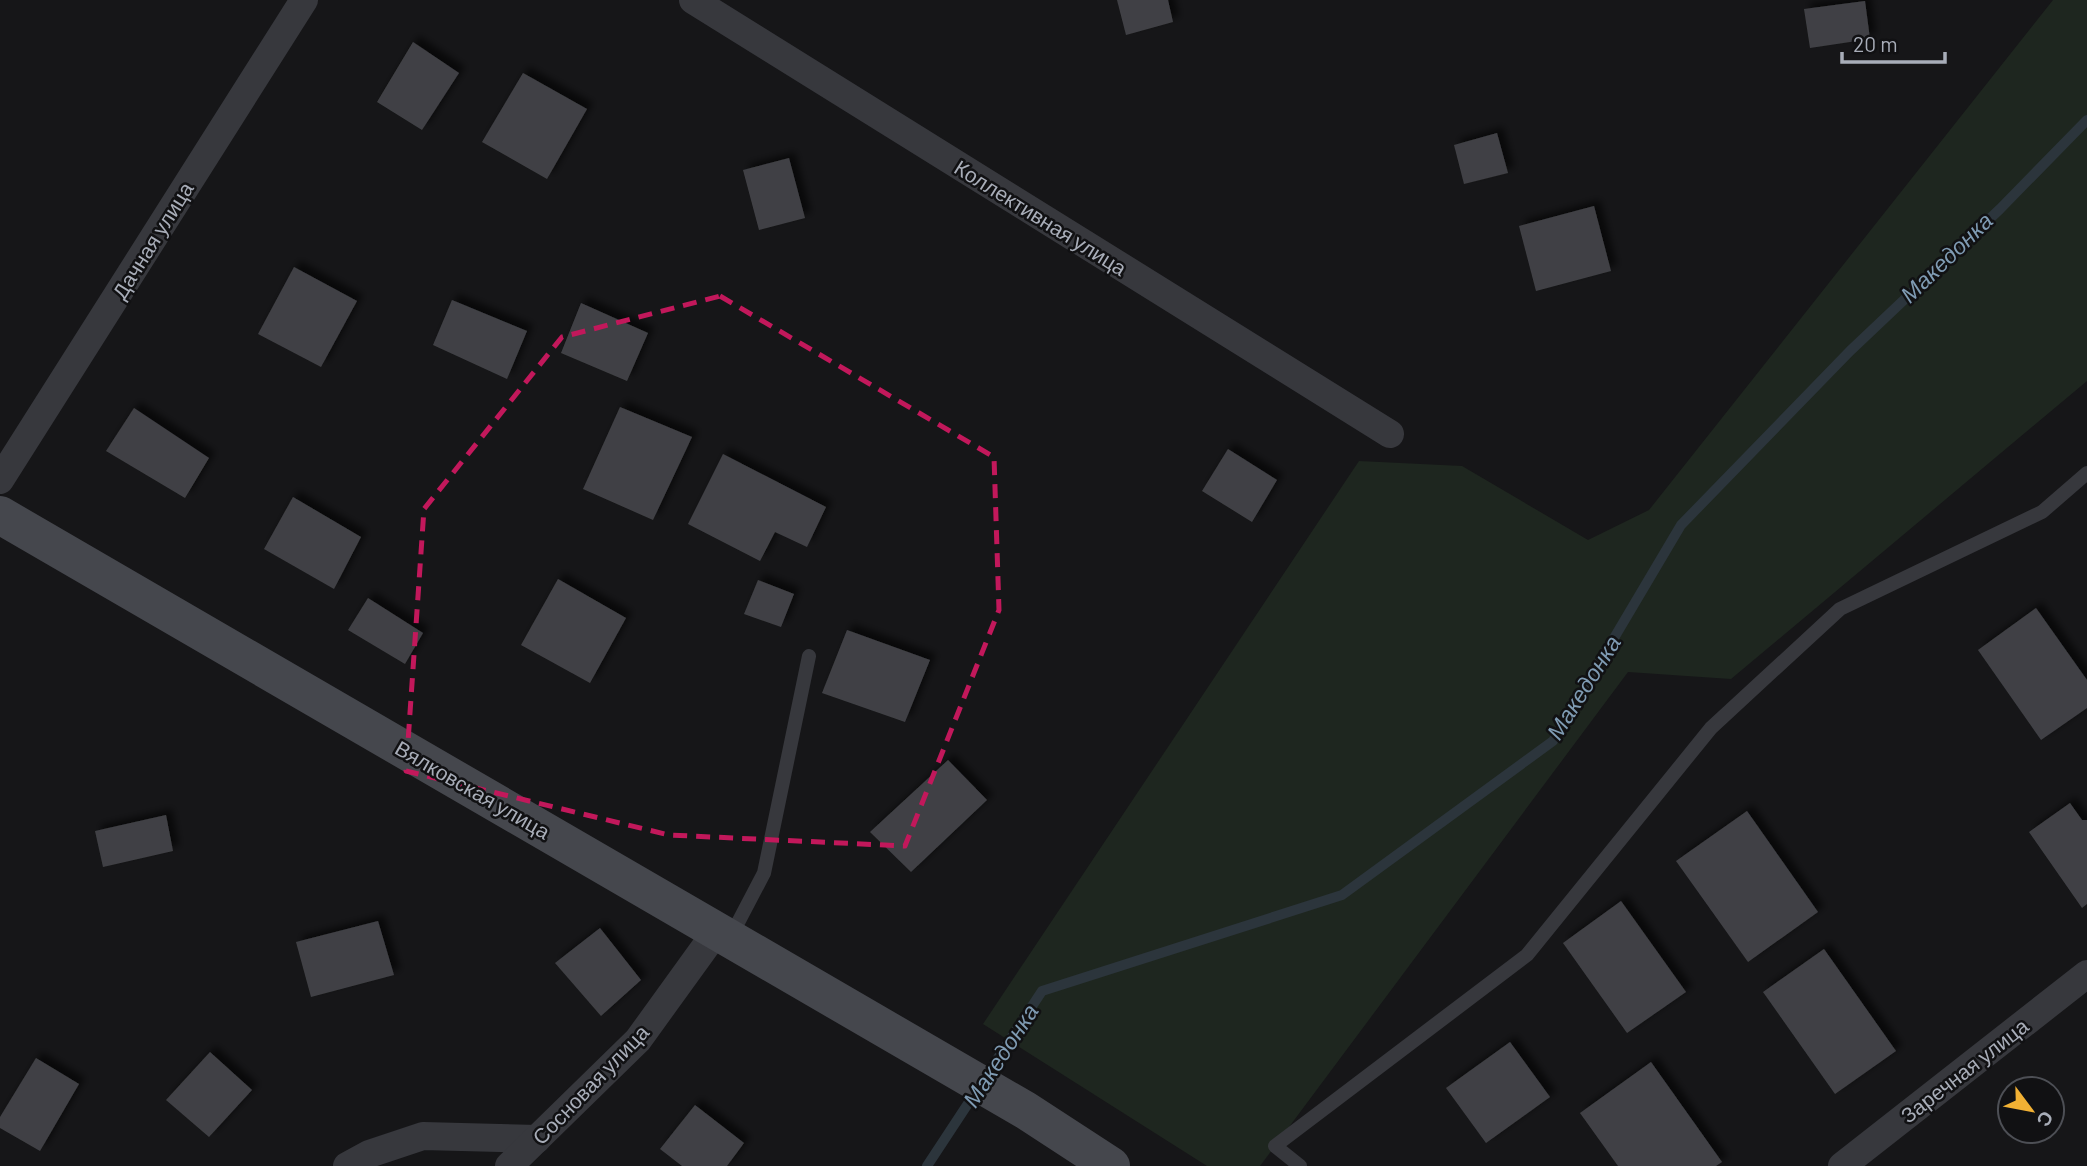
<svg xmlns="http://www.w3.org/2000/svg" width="2087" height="1166" viewBox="0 0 2087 1166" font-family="Barlow,sans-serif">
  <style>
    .green { fill: #1e261f }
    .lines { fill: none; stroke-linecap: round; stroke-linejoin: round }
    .stream { stroke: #2c353c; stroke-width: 10 }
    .building { fill: #404145; filter: url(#shadow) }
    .lane { stroke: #37383d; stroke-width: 14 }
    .street { stroke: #37383d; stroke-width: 28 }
    .secondary { stroke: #45474d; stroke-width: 38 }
    .marked { fill: none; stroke: #c2185b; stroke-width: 5; stroke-dasharray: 14 9; stroke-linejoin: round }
    .labels { text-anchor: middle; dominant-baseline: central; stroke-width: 5; stroke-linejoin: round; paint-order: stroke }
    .street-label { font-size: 21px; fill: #a8adb8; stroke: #111113 }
    .water-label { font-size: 23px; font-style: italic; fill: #7f9bb3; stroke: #111113 }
  </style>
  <defs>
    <filter id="shadow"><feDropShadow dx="6" dy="-6" stdDeviation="3.5" flood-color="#0009"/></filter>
  </defs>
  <rect width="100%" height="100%" fill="#161618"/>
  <path class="green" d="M2053,0H2087V381L1731,679L1628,672L1260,1166H1207L983,1024L1359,461L1462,466L1588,540L1649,510Z"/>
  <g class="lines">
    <path class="stream" d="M927,1166L1042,991L1342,895L1553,741L1681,525L1850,351L2000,209L2087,120"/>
  </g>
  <g class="building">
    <path d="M1117,0H1168L1173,22L1126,35Z"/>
    <path d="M1865,1L1870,39L1810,48L1804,9Z"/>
    <path d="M413,42L459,73L422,130L377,102Z"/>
    <path d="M523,73L587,109L547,179L482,142Z"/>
    <path d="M1497,133L1508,173L1464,184L1454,145Z"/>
    <path d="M789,158L805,218L759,230L743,170Z"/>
    <path d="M1594,206L1611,271L1536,291L1519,226Z"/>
    <path d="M294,267L357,301L321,367L258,334Z"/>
    <path d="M452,300L527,331L507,379L433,345Z"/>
    <path d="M581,303L648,333L627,381L561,353Z"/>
    <path d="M620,407L692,437L653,520L583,489Z"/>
    <path d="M134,408L209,458L185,498L106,451Z"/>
    <path d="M1228,449L1277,480L1252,522L1202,491Z"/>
    <path d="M723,454L826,507L807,547L775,532L760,561L688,524Z"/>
    <path d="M293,497L361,537L334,589L264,549Z"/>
    <path d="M558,579L626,618L590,683L521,645Z"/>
    <path d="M758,580L794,594L781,627L744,614Z"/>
    <path d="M368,598L423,633L405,664L348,630Z"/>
    <path d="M2036,608L2087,680V708L2041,740L1978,650Z"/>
    <path d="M847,630L930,660L905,722L822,693Z"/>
    <path d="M948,760L987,800L911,872L870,832Z"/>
    <path d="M2070,803L2082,820H2087V904L2082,908L2029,832Z"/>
    <path d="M1747,811L1818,912L1748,962L1676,861Z"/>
    <path d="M166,815L173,851L103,867L95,831Z"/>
    <path d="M1621,901L1686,992L1627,1033L1563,943Z"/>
    <path d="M378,921L394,975L311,997L296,942Z"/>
    <path d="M600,928L641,980L601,1016L555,963Z"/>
    <path d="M1824,949L1896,1051L1835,1094L1763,992Z"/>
    <path d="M1510,1042L1550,1097L1486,1143L1446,1088Z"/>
    <path d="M210,1052L252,1090L209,1137L166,1100Z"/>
    <path d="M36,1058L79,1084L40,1151L0,1128V1117Z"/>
    <path d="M1651,1062L1722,1162L1716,1166H1618L1580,1113Z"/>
    <path d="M695,1105L744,1143L727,1166H682L660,1149Z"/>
  </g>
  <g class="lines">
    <g class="lane">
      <path d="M731,936L764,873L809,656"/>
      <path d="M1300,1166L1275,1146L1527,955L1711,728L1840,609L2042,512L2087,473"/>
    </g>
    <g class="street">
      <path d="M693,0L1390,434"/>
      <path d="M0,480L304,0"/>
      <path d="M347,1166L369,1154L423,1136L537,1139"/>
      <path d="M509,1166L638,1040L716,932"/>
      <path d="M1842,1166L2087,974"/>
    </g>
    <path class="secondary" d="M0,515L1025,1110L1111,1166"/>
  </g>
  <path class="marked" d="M720,296L994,457L999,610L905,846L669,835L406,771L424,509L562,337Z"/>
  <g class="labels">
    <g class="street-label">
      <text transform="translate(1041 217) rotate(32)">Коллективная улица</text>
      <text transform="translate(152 240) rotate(-58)">Дачная улица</text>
      <text transform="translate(473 789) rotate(30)">Вялковская улица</text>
      <text transform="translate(1964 1070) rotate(-38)">Заречная улица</text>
      <text transform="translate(590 1084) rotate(-46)">Сосновая улица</text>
    </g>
    <g class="water-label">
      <text transform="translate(1946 257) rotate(-44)">Македонка</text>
      <text transform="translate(1583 687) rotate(-58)">Македонка</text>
      <text transform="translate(1000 1055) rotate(-57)">Македонка</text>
    </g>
  </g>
  <g transform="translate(2031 1110) rotate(122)"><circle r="33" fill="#111113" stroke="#4d4f55" stroke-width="2"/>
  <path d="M0-5L12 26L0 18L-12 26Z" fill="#f2b134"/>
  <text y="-10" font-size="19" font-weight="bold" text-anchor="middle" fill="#a8adb8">С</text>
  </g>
  <path d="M1842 52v10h103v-10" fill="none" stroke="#a8adb8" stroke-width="3.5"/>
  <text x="1853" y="52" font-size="21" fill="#a8adb8" stroke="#111113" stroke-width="5" paint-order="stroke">20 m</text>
</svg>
